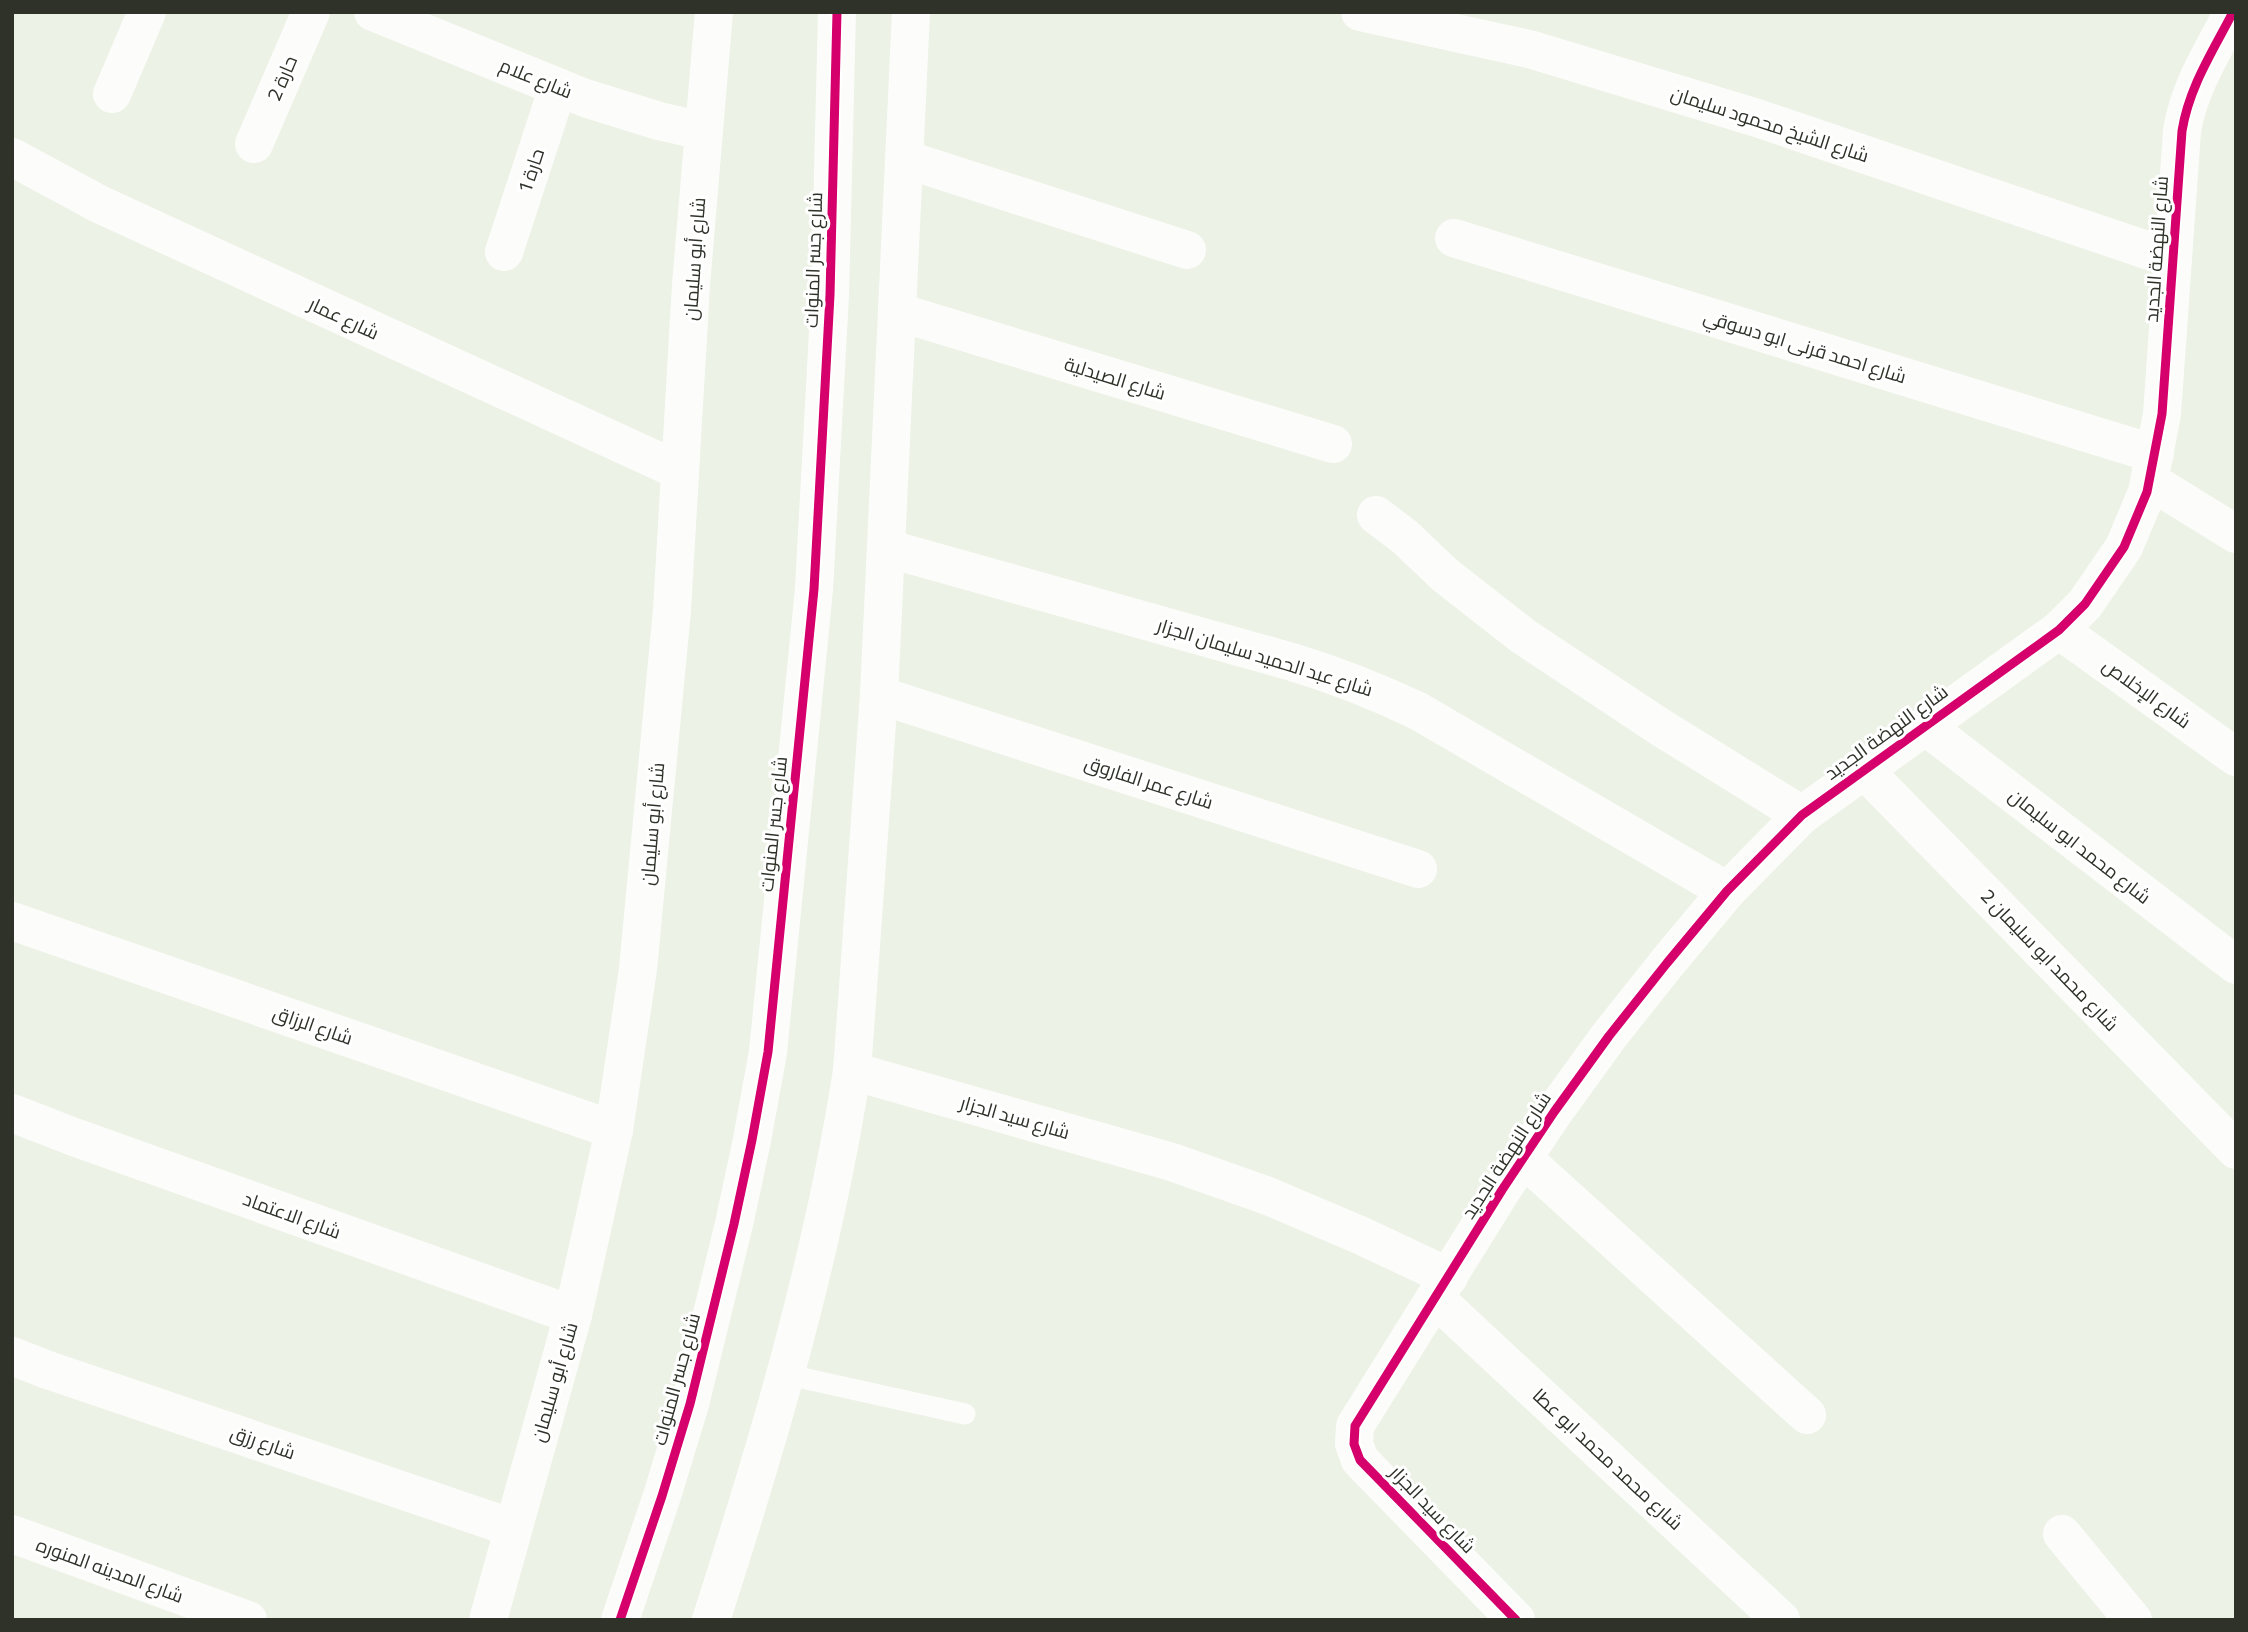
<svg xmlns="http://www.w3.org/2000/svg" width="2248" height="1632" font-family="Commissioner,Cairo,sans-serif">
	<rect width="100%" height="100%" fill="#ecf2e5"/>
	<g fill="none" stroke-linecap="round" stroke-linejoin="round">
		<path stroke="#fcfdfb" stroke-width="21" d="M784,1374l181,40"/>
		<g stroke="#fcfdfb" stroke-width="38">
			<path d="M373,12l212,86 74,23 44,10"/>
			<path d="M1360,12l169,37 228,69 416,141"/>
			<path d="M112,94l35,-82"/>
			<path d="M254,144l57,-132"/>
			<path d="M12,157l87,47 581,267"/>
			<path d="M905,159l282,91"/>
			<path d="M1454,238l701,216"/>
			<path d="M504,252l54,-165"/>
			<path d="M898,312l435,132"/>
			<path d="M2150,481l86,53"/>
			<path d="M1376,515l29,22 40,38 78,61 137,91 142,88"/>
			<path d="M886,548l406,114c43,13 84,29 126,49l309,180"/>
			<path d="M2059,630l177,127"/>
			<path d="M879,695l539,174"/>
			<path d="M1925,726l311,239"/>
			<path d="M1864,770l372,380"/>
			<path d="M12,921l602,209"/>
			<path d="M852,1071l320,91 96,34 94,40 87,41"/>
			<path d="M12,1113l62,24 499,178"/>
			<path d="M1523,1158l284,257"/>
			<path d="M1435,1298l346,322"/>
			<path d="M12,1356l33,13 468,159"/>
			<path d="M12,1534l236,86"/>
			<path d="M2062,1534l71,86"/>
			<path d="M488,1620l85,-305 41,-185 24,-161 34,-359 19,-325 23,-273"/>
			<path d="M1516,1620l-156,-160 -6,-16 1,-18 147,-236 52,-78 55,-76 58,-73 60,-72 75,-76 257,-185 26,-26 39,-57 23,-55 15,-78 20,-283c7,-44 31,-80 51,-119"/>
		</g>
		<g stroke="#fcfdfb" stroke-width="38">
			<path d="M620,1620l42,-124 28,-92 44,-180 18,-84 16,-88 46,-463 16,-294 7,-283"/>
			<path d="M711,1620c58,-180 112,-362 141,-549l27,-376 32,-683"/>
		</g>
		<defs>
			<g id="cycleway">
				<path d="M620,1620l42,-124 28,-92 44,-180 18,-84 16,-88 46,-463 16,-294 7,-283"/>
				<path d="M1516,1620l-156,-160 -6,-16 1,-18 147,-236 52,-78 55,-76 58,-73 60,-72 75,-76 257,-185 26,-26 39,-57 23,-55 15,-78 20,-283c7,-44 31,-80 51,-119"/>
			</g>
		</defs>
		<use href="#cycleway" stroke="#fff" stroke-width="13"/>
		<use href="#cycleway" stroke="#d6006c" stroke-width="9"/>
	</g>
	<g text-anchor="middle" stroke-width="6" stroke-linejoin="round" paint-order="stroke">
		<g font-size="19" fill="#2e3229" stroke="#fff">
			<text transform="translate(282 78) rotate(-67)" y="7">حارة 2</text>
			<text transform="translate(536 78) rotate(22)" y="7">شارع علام</text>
			<text transform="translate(1770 124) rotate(18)" y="7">شارع الشيخ محمود سليمان</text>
			<text transform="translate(531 170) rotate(-72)" y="7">حارة 1</text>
			<text transform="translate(2156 249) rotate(-86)" y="7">شارع النهضة الجديد</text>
			<text transform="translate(694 259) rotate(-86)" y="7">شارع أبو سليمان</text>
			<text transform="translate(813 260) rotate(-88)" y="7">شارع جسر المنوات</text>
			<text transform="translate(344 318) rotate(25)" y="7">شارع عمار</text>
			<text transform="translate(1805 346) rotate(17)" y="7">شارع احمد قرنى ابو دسوقي</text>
			<text transform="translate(1115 378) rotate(17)" y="7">شارع الصيدلية</text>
			<text transform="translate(1265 657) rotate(17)" y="7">شارع عبد الحميد سليمان الجزار</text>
			<text transform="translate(2147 693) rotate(36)" y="7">شارع الإخلاص</text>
			<text transform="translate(1886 732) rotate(-36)" y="7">شارع النهضة الجديد</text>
			<text transform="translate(1149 782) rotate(18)" y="7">شارع عمر الفاروق</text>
			<text transform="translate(652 824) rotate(-85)" y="7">شارع أبو سليمان</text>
			<text transform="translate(773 824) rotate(-84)" y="7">شارع جسر المنوات</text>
			<text transform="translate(2080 846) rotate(38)" y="7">شارع محمد ابو سليمان</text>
			<text transform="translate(2050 960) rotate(46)" y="7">شارع محمد ابو سليمان 2</text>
			<text transform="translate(313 1025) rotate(19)" y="7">شارع الرزاق</text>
			<text transform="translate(1015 1117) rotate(16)" y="7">شارع سيد الجزار</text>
			<text transform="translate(1506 1155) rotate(-57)" y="7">شارع النهضة الجديد</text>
			<text transform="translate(292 1215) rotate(20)" y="7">شارع الاعتماد</text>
			<text transform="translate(676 1379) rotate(-75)" y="7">شارع جسر المنوات</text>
			<text transform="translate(554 1382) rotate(-74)" y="7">شارع أبو سليمان</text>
			<text transform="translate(263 1442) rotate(19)" y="7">شارع رزق</text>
			<text transform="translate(1608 1459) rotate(43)" y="7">شارع محمد محمد ابو عطا</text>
			<text transform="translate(1433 1509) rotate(46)" y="7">شارع سيد الجزار</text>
			<text transform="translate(110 1570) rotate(20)" y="7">شارع المدينه المنوره</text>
		</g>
	</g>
	<rect width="2248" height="1632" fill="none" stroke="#2e3229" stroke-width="28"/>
</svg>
